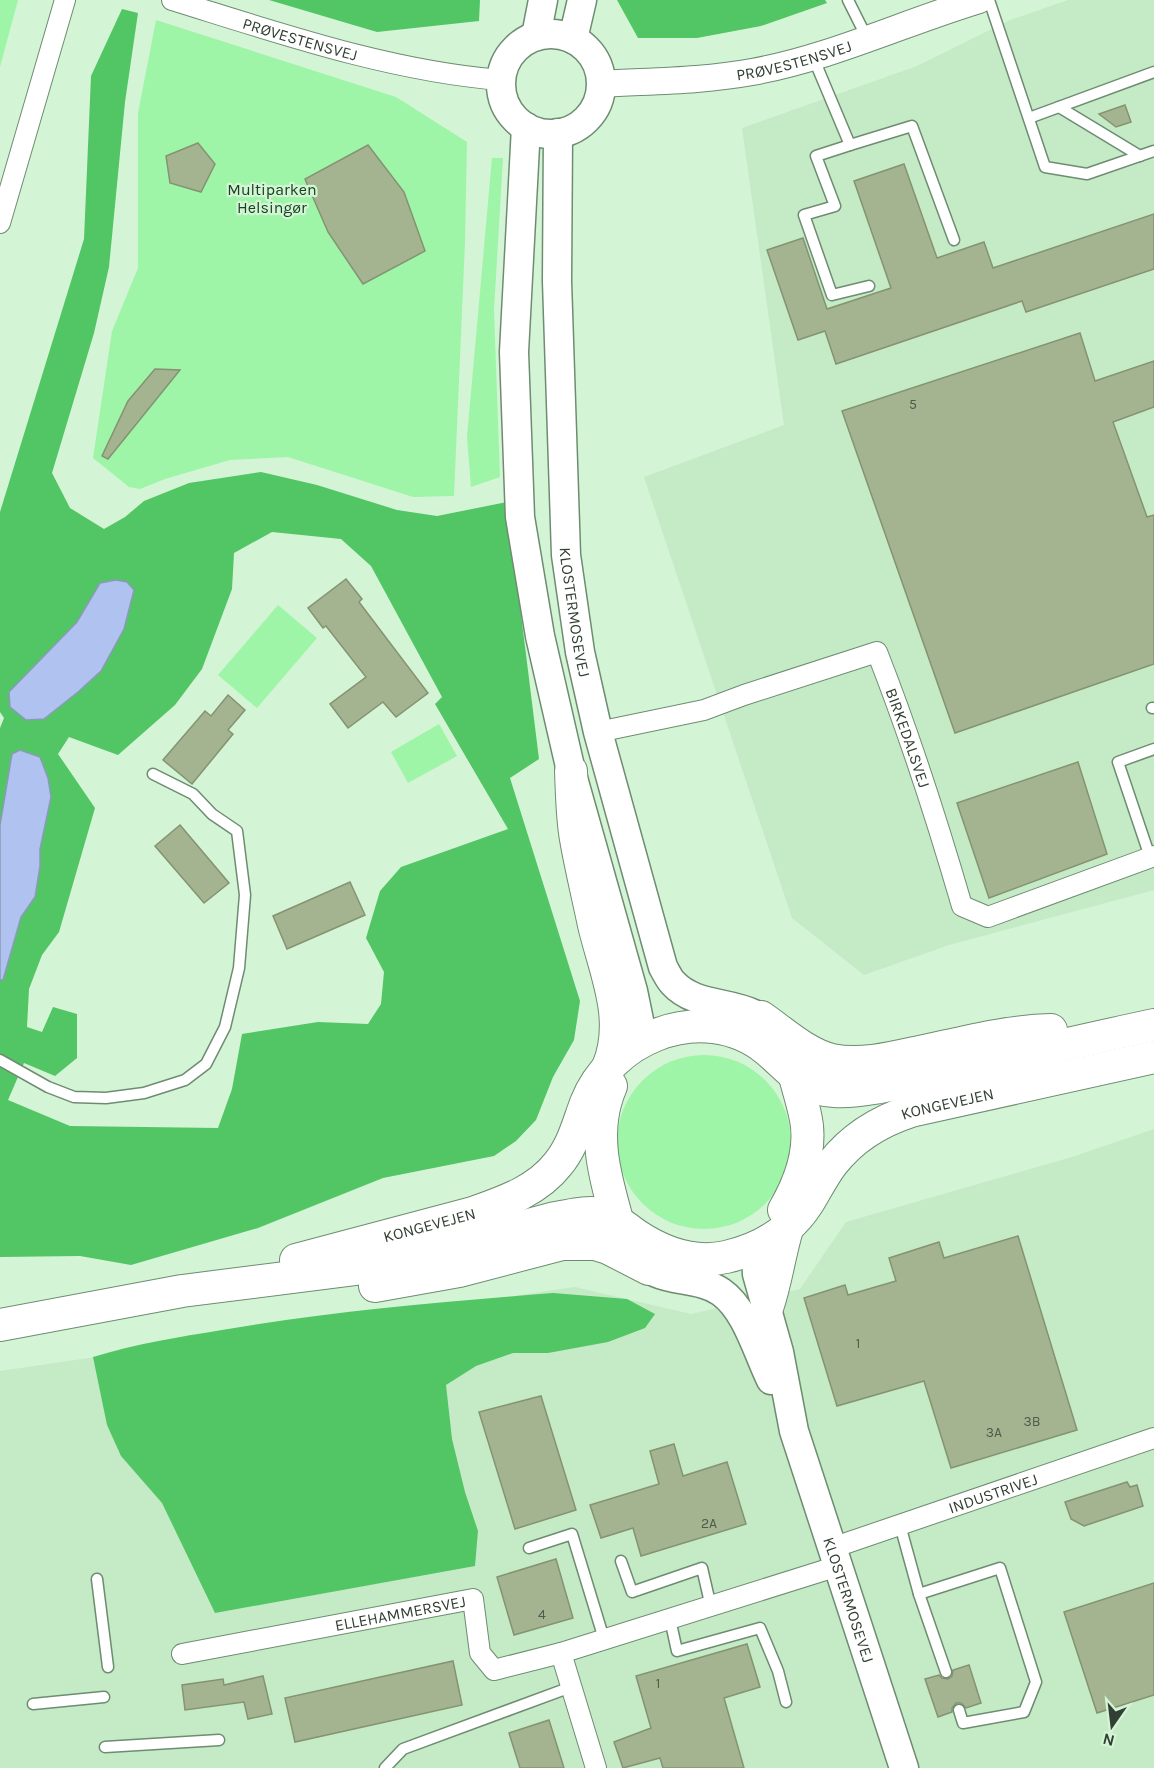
<svg xmlns="http://www.w3.org/2000/svg" width="1154" height="1768" font-family="Karla,sans-serif">
	<rect width="100%" height="100%" fill="#d4f4d6"/>
	<g fill="#c4eac6">
		<path d="M1068,0h86v890l-205,55 -85,30 -72,-57 -148,-441 140,-52 -42,-297 175,-62 93,-46z"/>
		<path d="M1154,1129v639h-1154v-397l575,-84 116,27 109,-25 46,-67 226,-65z"/>
	</g>
	<g fill="#9ef5a7">
		<path d="M0,0h18l-18,67z"/>
		<path d="M156,20l240,77 71,45 -2,100 -11,254 -41,1 -125,-40 -58,3 -65,19 -25,10 -11,-2 -36,-29 19,-127 26,-63v-155z"/>
		<path d="M492,158h11l-9,152 6,167 -29,10 -4,-50z"/>
		<path d="M278,605l39,33 -60,70 -39,-33z"/>
		<path d="M439,724l18,32 -49,27 -17,-31z"/>
		<circle cx="704" cy="1142" r="87"/>
	</g>
	<g fill="#52c565" fill-rule="evenodd">
		<path d="M269,0h211l-1,21 -102,11z"/>
		<path d="M617,0h208l2,3 -66,23 -64,12h-59z"/>
		<path d="M122,9l16,4 -13,89 -16,165 -15,66 -42,140 18,35 34,21 21,-12 19,-16 45,-18 72,-11 56,13 80,25 40,6 70,-14 32,257 -29,19 70,223 -6,39 -21,37 -17,43 -20,21 -22,15 -111,22 -125,50 -127,37 -51,-9 -80,1v-277h3l18,-63 14,-20 5,-31v-17l11,-52 -39,-43 -12,71v-97l4,-10 -4,-6v-200l84,-273 7,-163zM272,532l69,7 30,27 71,131 -7,7 73,125 -107,38 -21,24 -14,47 18,34 -3,32 -13,20 -50,-2 -76,12 -10,55 -14,39 -148,-2 -62,-26 16,-37 31,13 22,-18v-44l-24,-7 -11,25 -15,-5 2,-38 13,-34 17,-23 36,-124 -37,-54 11,-17 49,18 57,-50 27,-36 30,-80 2,-36zM100,583l34,7 -5,17 -28,64 -37,32 -55,-11 68,-70z"/>
		<path d="M553,1293l74,6 28,15 -10,14 -37,14 -60,11h-35l-37,13 -30,19 6,54 13,53 13,39 -3,35 -260,47 -53,-110 -41,-47 -14,-31 -14,-68c42,-13 86,-20 129,-27 110,-19 220,-28 331,-37z"/>
	</g>
	<g fill="#afc2f0" stroke="#8a9bb7" stroke-width="1.5">
		<path d="M116,580l11,2 7,8 -10,39 -23,42 -23,21 -34,27 -18,1 -16,-13 -1,-15 68,-70 23,-39z"/>
		<path d="M20,750l20,7 8,21 3,19 -11,52v17l-5,31 -14,20 -18,63h-3v-155l12,-71z"/>
	</g>
	<g fill="#a5b490" stroke="#849371" stroke-width="1.5">
		<path d="M1125,105l6,17 -15,5 -17,-13z"/>
		<path d="M198,143l17,21 -14,28 -31,-9 -4,-27z"/>
		<path d="M368,145l36,47 21,59 -62,33 -35,-52 -23,-53z"/>
		<path d="M904,164l33,94 47,-16 9,26 161,-54v55l-128,43 -4,-11 -186,63 -11,-33 -27,9 -31,-90 36,-12 24,71 64,-21 -37,-107z"/>
		<path d="M1080,333l15,48 59,-20v46l-41,15 34,95 7,-2v149l-199,69 -113,-322z"/>
		<path d="M155,369l25,1 -72,89 -6,-3 26,-55z"/>
		<path d="M346,579l16,20 -3,3 69,91 -32,24 -13,-15 -35,26 -18,-24 36,-27 -40,-51 -3,2 -15,-20z"/>
		<path d="M228,695l17,15 -17,20 5,4 -41,50 -29,-24 42,-49 6,5z"/>
		<path d="M1078,762l29,92 -118,44 -32,-95z"/>
		<path d="M180,825l49,58 -25,20 -49,-57z"/>
		<path d="M350,882l15,33 -78,34 -14,-33z"/>
		<path d="M1018,1236l59,194 -126,38 -27,-87 -87,25 -33,-108 41,-13 3,10 48,-14 -7,-23 50,-16 5,16z"/>
		<path d="M541,1396l35,114 -61,19 -36,-117z"/>
		<path d="M674,1444l9,32 44,-14 19,62 -105,32 -8,-28 -32,10 -11,-33 69,-21 -9,-33z"/>
		<path d="M1127,1482l3,5 7,-2 6,21 -59,20 -13,-7 -6,-17z"/>
		<path d="M556,1559l17,59 -59,17 -17,-58z"/>
		<path d="M1154,1583v112l-57,18 -33,-101z"/>
		<path d="M747,1644l13,43 -36,11 20,70h-81l-3,-10 -37,10 -9,-26 37,-14 -15,-52z"/>
		<path d="M453,1661l9,44 -167,37 -10,-44z"/>
		<path d="M969,1665l12,38 -15,5 -5,-5h-5l-4,5v4l-14,5 -13,-38 14,-4 3,3 6,1 4,-3 1,-6z"/>
		<path d="M263,1676l9,38 -24,5 -4,-17 -59,8 -3,-25 41,-6 1,6z"/>
		<path d="M549,1720l15,48h-44l-11,-35z"/>
	</g>
	<g fill="none" stroke-linecap="round" stroke-linejoin="round">
		<defs>
			<g id="service">
				<path d="M848,0l19,38"/>
				<path d="M989,0l56,167 42,7 67,-23"/>
				<path d="M813,57l37,88 62,-19 42,114"/>
				<path d="M1059,107l81,49"/>
				<path d="M1029,118l125,-46"/>
				<path d="M850,145l-34,11 19,50 -31,9 28,80 37,-9"/>
				<path d="M1152,708h2"/>
				<path d="M1150,857l-32,-95 36,-13"/>
				<path d="M0,1060l48,27 26,10 32,1 38,-5 41,-13 21,-16 19,-37 14,-59 6,-73 -8,-64 -25,-17 -19,-20 -40,-20"/>
				<path d="M900,1525l19,69 27,78"/>
				<path d="M529,1548l43,-14 32,105"/>
				<path d="M621,1561l11,31 70,-24 9,39"/>
				<path d="M97,1579l11,88"/>
				<path d="M919,1594l81,-26 36,114 -12,30 -61,11 -4,-13"/>
				<path d="M670,1619l7,32 83,-23 18,43 8,31"/>
				<path d="M33,1704l71,-7"/>
				<path d="M105,1747l114,-7"/>
				<path d="M385,1768l18,-19 168,-62"/>
			</g>
			<g id="minor">
				<path id="s1" d="M172,0c107,33 217,71 329,80"/>
				<path d="M0,223l65,-223"/>
				<path id="s2" d="M598,732l106,-22 40,-15 133,-43c33,84 60,168 85,254l26,11 166,-61"/>
				<path id="s3" d="M832,1548l322,-110"/>
				<path id="s4" d="M182,1654l291,-55 7,54 14,17 67,-17"/>
				<path d="M596,1768l-35,-115 277,-87"/>
			</g>
			<g id="tertiary">
				<path id="s5" d="M602,84c49,-3 101,-3 150,-12 78,-14 151,-49 227,-72"/>
			</g>
			<g id="secondary">
				<circle cx="551" cy="84" r="50"/>
				<path d="M536,36l7,-36"/>
				<path d="M573,39l9,-39"/>
				<path d="M526,127l-12,225 6,165 20,119 31,135 62,220 7,34 -1,18"/>
				<path id="s6" d="M558,133l-1,148 9,274 14,97 18,80 65,235c3,5 6,12 10,16 28,31 83,12 103,53"/>
				<path id="s7" d="M761,1245l-5,12 1,17 22,78 15,79 110,337"/>
				<path d="M635,1253c18,34 59,20 86,39 25,17 37,62 50,88"/>
			</g>
			<g id="primary">
				<path d="M571,771c1,22 1,46 5,68 5,29 12,57 18,86 11,47 34,94 14,142"/>
				<path d="M761,1017c22,15 45,37 71,43 28,6 60,-2 87,-8 43,-9 88,-21 132,-22"/>
				<path d="M611,1086c-20,46 -6,91 7,137"/>
				<path d="M784,1210c14,-24 26,-55 23,-84 -2,-17 -8,-33 -12,-50"/>
				<path id="s8" d="M296,1260l177,-47c31,-11 64,-22 85,-49 15,-18 20,-40 28,-61 12,-31 39,-56 70,-68 37,-15 80,-11 111,15 22,18 36,40 67,41 35,2 78,-12 112,-19 69,-16 138,-32 208,-47"/>
				<path d="M375,1286l84,-15 103,-27h33l13,4 41,21"/>
				<path d="M767,1308c9,-26 12,-52 20,-79"/>
				<path id="s9" d="M0,1325l182,-34 190,-24 183,-49c14,-2 31,-7 45,-4 14,4 25,13 36,21 27,18 58,29 90,22 35,-8 63,-24 82,-54 8,-13 15,-27 24,-39 20,-26 48,-43 79,-53l243,-54"/>
			</g>
		</defs>
		<use href="#service" stroke="#6e8c71" stroke-width="13"/>
		<use href="#minor" stroke="#6e8c71" stroke-width="22"/>
		<use href="#tertiary" stroke="#6e8c71" stroke-width="28"/>
		<use href="#secondary" stroke="#6e8c71" stroke-width="31"/>
		<use href="#primary" stroke="#6e8c71" stroke-width="34"/>
		<use href="#service" stroke="#fff" stroke-width="10"/>
		<use href="#minor" stroke="#fff" stroke-width="20"/>
		<use href="#tertiary" stroke="#fff" stroke-width="26"/>
		<use href="#secondary" stroke="#fff" stroke-width="28"/>
		<use href="#primary" stroke="#fff" stroke-width="32"/>
	</g>
	<g text-anchor="middle" stroke-width="4.5" stroke-linejoin="round" paint-order="stroke">
		<g font-size="14" fill="#4f5c4a">
			<text x="913" y="409">5</text>
			<text x="858" y="1348">1</text>
			<text x="1032" y="1426">3B</text>
			<text x="994" y="1437">3A</text>
			<text x="709" y="1528">2A</text>
			<text x="542" y="1619">4</text>
			<text x="658" y="1688">1</text>
		</g>
		<g font-size="16" fill="#323f33" stroke="#d4f4d6">
			<text dy="6" stroke="none"><textPath href="#s1" startOffset="134">PRØVESTENSVEJ</textPath></text>
			<text dy="6" stroke="none"><textPath href="#s5" startOffset="194">PRØVESTENSVEJ</textPath></text>
			<text dy="6" stroke="none"><textPath href="#s6" startOffset="480">KLOSTERMOSEVEJ</textPath></text>
			<text dy="6" stroke="none"><textPath href="#s2" startOffset="382">BIRKEDALSVEJ</textPath></text>
			<text dy="6" stroke="none"><textPath href="#s9" startOffset="1029">KONGEVEJEN</textPath></text>
			<text dy="6" stroke="none"><textPath href="#s8" startOffset="138">KONGEVEJEN</textPath></text>
			<text dy="6" stroke="none"><textPath href="#s3" startOffset="170">INDUSTRIVEJ</textPath></text>
			<text dy="6" stroke="none"><textPath href="#s7" startOffset="369">KLOSTERMOSEVEJ</textPath></text>
			<text dy="6" stroke="none"><textPath href="#s4" startOffset="222">ELLEHAMMERSVEJ</textPath></text>
		</g>
		<g font-size="16" fill="#16431e" stroke="#d4f4d6">
			<text x="272" y="195">Multiparken<tspan x="272" dy="18">Helsingør</tspan></text>
		</g>
	</g>
	<g transform="translate(1112 1726) rotate(194)" stroke="#d4f4d6" stroke-width="4.5" paint-order="stroke">
	<path d="M0-4.5L10 22L0 15L-10 22Z" fill="#323f33"/>
	<text y="-9" font-size="16" font-weight="bold" text-anchor="middle" fill="#323f33">N</text>
	</g>
</svg>
